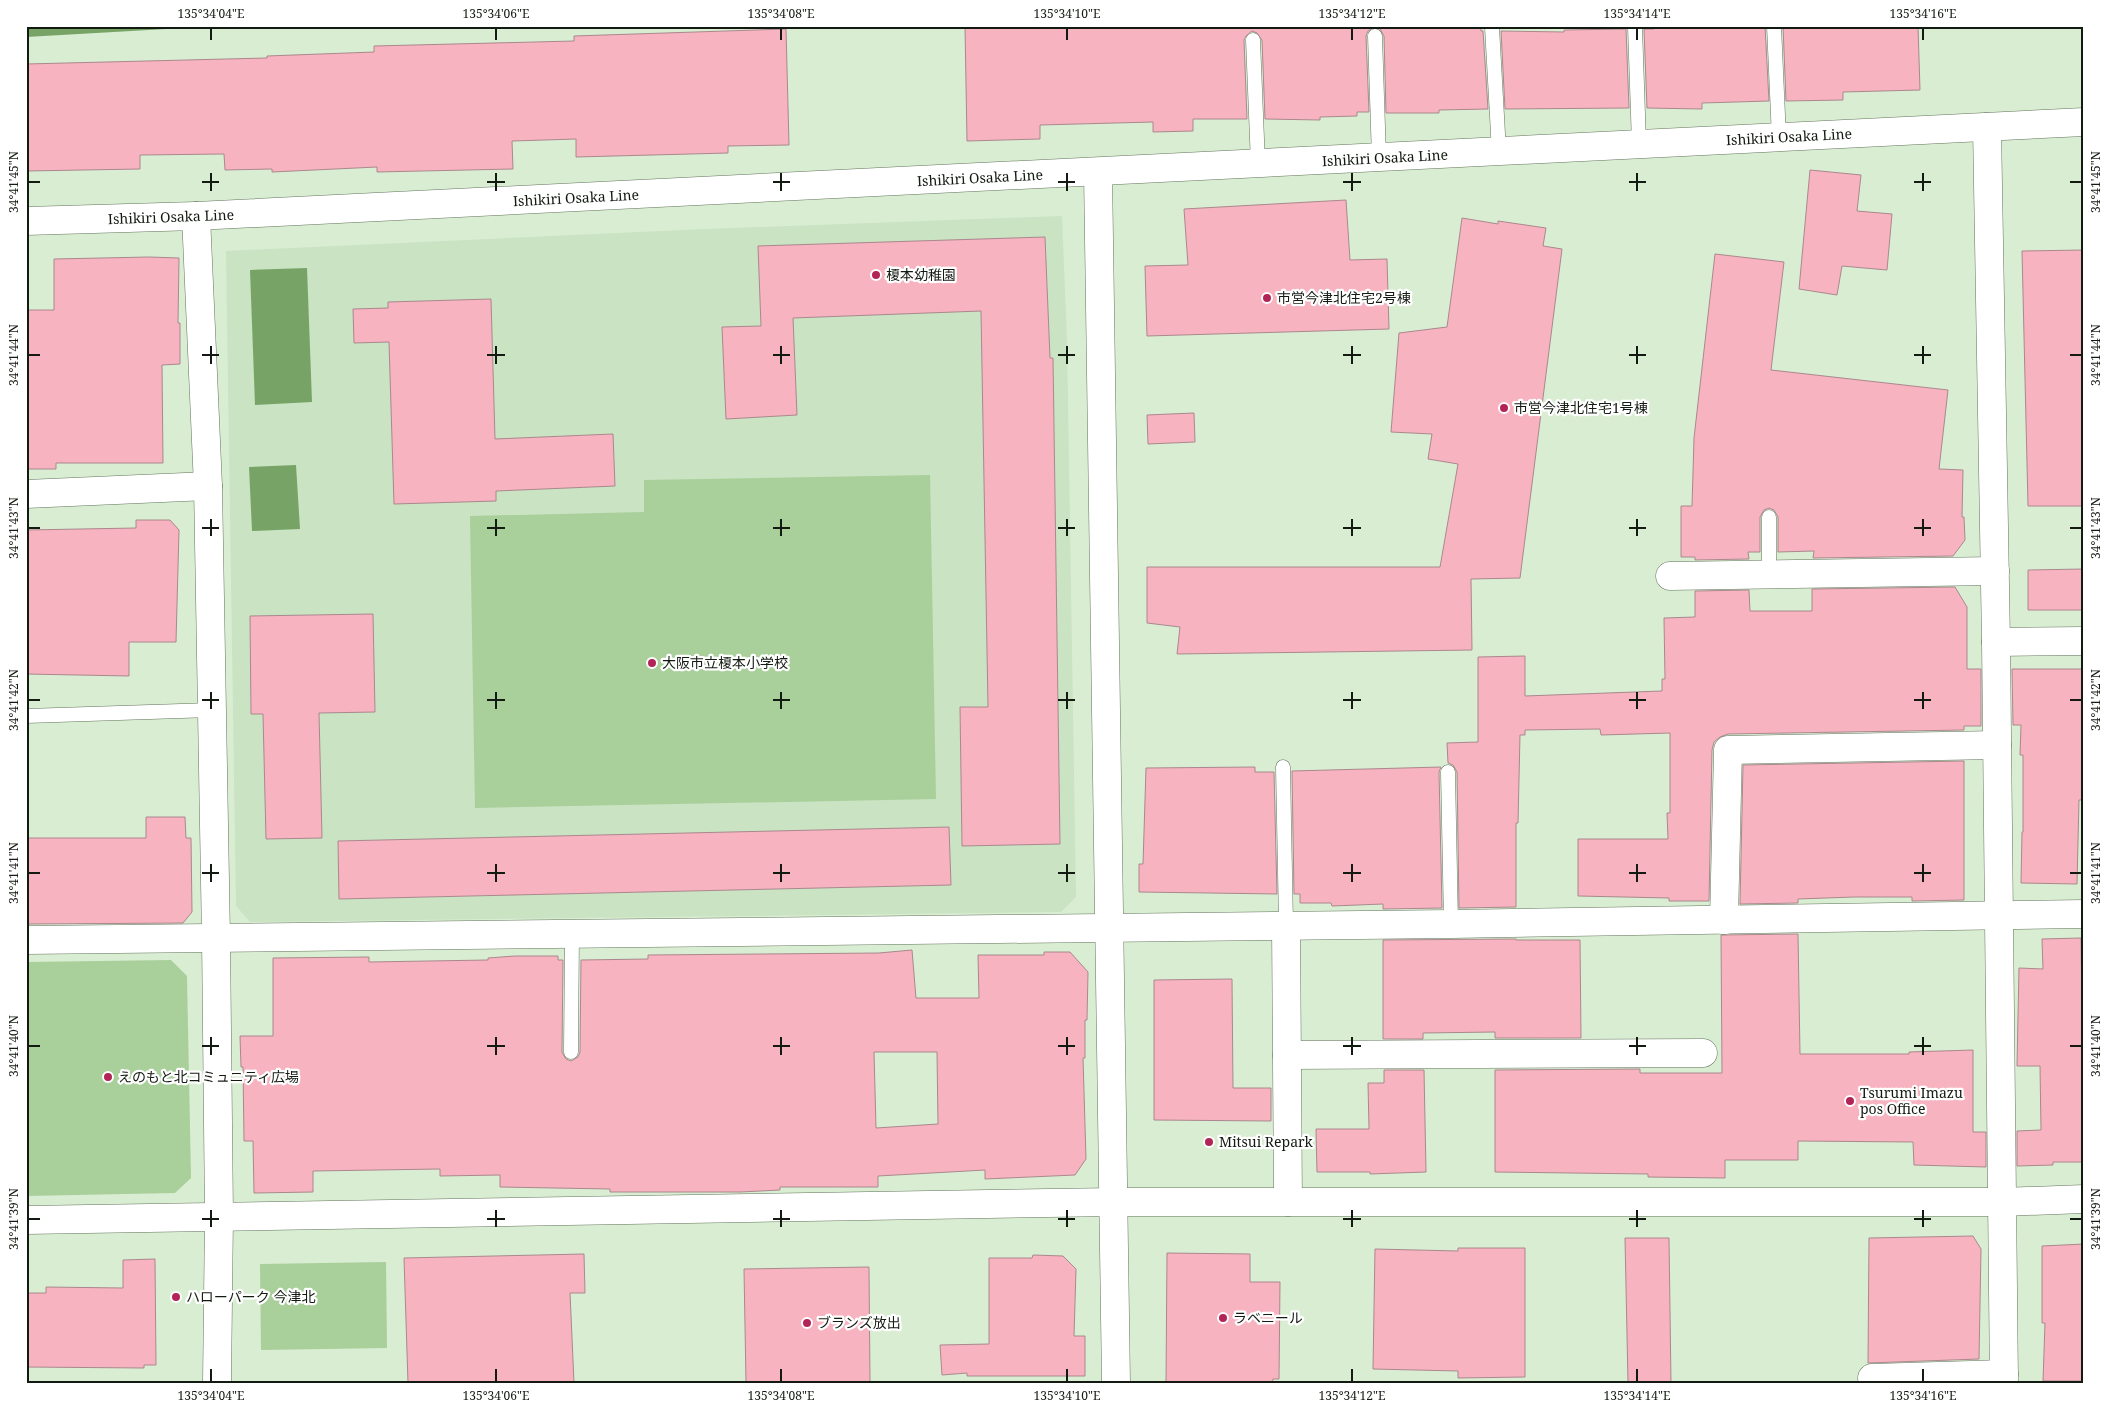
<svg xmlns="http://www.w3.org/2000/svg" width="2110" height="1409" font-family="'Noto Serif','Noto Sans JP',serif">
	<rect width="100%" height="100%" fill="#d9edd2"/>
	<path fill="#cae3c2" d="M1062,216l5,125 9,556 -15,15 -811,10 -14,-16 -10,-655 479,-22z"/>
	<g fill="#a9cf9b">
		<path d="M930,475l6,324 -461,9 -5,-292 174,-4v-32z"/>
		<path d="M171,960l16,16 4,202 -16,15 -149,3v-234z"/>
		<path d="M386,1262l1,86 -126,2 -1,-86z"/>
	</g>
	<g fill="#77a466">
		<path d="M26,26h193l-193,11z"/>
		<path d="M307,268l5,134 -57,3 -5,-135z"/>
		<path d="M296,465l4,64 -48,2 -3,-64z"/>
	</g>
	<g fill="#f7b3c0" stroke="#aa888e" fill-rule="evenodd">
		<path d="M965,26h516v5h2l5,78 -49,1v3h-53l-2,-77 -4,-7 -6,-2 -6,4 -2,5 3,76h-12v4l-37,1v3l-55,-1 -3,-79 -5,-7 -5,-2 -6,5 -2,4 3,79h-54v12l-40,1v-10l-113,3v14l-73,2z"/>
		<path d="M1654,26h111l4,75 -67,2v6l-55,-1 -3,-79h10z"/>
		<path d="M1783,26h135l2,64 -77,2v8l-57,1z"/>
		<path d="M786,29l3,116 -61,1v7l-152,4v-18l-64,2 1,28 -136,3v-5l-105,5v-3l-47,1 -1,-16 -84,1v14l-114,2v-107l241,-6v-2l107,-4v-6l200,-5v-5z"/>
		<path d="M1626,29l3,79 -124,1 -4,-78 63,1v-2z"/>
		<path d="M1810,170l51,5 -4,36 35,3 -5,56 -45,-4 -5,29 -38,-6z"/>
		<path d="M1346,200l4,60 37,-1 2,70 -242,7 -2,-70 43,-1 -4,-56z"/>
		<path d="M1462,218l36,6v-3l48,7 -3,18 19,3 -42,329 -49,1 1,71 -295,4 3,-27 -33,-4v-56h293l18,-103 -30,-5 4,-25 -41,-2 8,-99 48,-6z"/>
		<path d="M1045,237l5,121h3l7,486 -98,2 -2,-139h28l-7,-396 -188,7 4,97 -71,4 -4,-92 39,-1 -3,-80z"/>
		<path d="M2084,250v256h-56l-6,-255z"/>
		<path d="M1715,254l69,8 -13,108 177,20 -9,79 24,1 -1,47h2l1,23 -12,16 -140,2 1,-7 -36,1v-35l-4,-7 -5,-2 -5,2 -4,7v35h-12l1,7 -54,1v-3h-14v-51h11l2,-68z"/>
		<path d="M149,257l30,1 -1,65h2v41l-18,1 1,98h-107v6h-30v-159h28v-51z"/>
		<path d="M491,299l4,140 118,-5 2,52 -119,5v10l-102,3 -5,-162 -35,1 -1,-34 35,-1v-6z"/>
		<path d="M1194,413l1,29 -47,2 -1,-29z"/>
		<path d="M136,520h34l9,10 -3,112h-47v34l-103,-2v-144l110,-2z"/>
		<path d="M2084,569v41h-56v-40z"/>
		<path d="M1955,587l12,20v62h14v57h-17v4l-236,4 -8,3 -6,5 -2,8 -3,151h-40v-3l-91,-2v-57h90l-1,-26h3v-80l-69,2 -1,-6 -75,1v5h-5l-2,88h-2v84l-57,1 -2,-136 -4,-7 -5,-2 -1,-20 31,-1v-85l47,-1v40l137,-5v-12h3l-1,-61 31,-1v-26l54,-1 1,21h62v-22z"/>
		<path d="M373,614l2,98 -56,1 3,125 -56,1 -3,-125h-12l-1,-98z"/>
		<path d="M2012,669h72v131h-5l-2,84 -56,-1 1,-51h1v-77h-3l1,-30h-8z"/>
		<path d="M1964,761v139l-52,1v-4h-58l-56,2v4l-58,1 3,-139z"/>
		<path d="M1255,767v5h19l3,122 -138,-2v-28h4l3,-96z"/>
		<path d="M1441,767l-2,5 3,136 -59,1v-5l-51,2 -1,-3h-31v-9h-6l-2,-123z"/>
		<path d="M146,817h39l1,21h5l1,74 -9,11 -157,1v-86h120z"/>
		<path d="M949,827l2,58 -612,14 -1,-58z"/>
		<path d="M1798,934l2,120h109v-2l64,-2v82h13v35l-72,-2 -1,-23 -115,-1v19h-73v18l-77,-1v-3l-153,-2v-102l145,-1v4h82l-1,-138z"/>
		<path d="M2081,938l3,224h-31v3l-36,1v-35l24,-1 -1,-64h-23l2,-98 24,1 -1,-30z"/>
		<path d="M1516,939v1h64l1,98h-86v-6l-72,1v6h-40v-99z"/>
		<path d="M912,950l4,48h63l-1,-43h66v-3h26l18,20 -1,48h-2v38h-2l3,101 -11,16 -90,4v-9l-107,6v11h-98v3l-39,2h-131v-3l-110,-2v-12l-60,1v-7l-127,2v21l-59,1 -1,-52h-9l-1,-74h-2l-1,-31h33v-78l96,-1v5l119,-2v-2l27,-2h43v4h5l-1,92 4,7 5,2 7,-4 2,-5 1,-92 67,-1v-4l231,-2zM874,1052h63l1,72 -62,4z"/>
		<path d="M1232,979l1,109h38v33l-117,-1v-140z"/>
		<path d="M1384,1070h40l2,102 -56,2v-2h-53l-1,-43h53l-1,-46h16z"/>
		<path d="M1973,1236l8,13 -2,110 -111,4 1,-125z"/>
		<path d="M1625,1238h44l2,145h-43z"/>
		<path d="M2084,1244v137h-41l2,-58h-3v-77z"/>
		<path d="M1458,1248h67v129l-67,1v-7l-85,-2 2,-120 83,2z"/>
		<path d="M1167,1253l83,1v28h30l-1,97h-6l-1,4h-106z"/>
		<path d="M584,1254l1,39h-15l4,90h-166l-4,-125z"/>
		<path d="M1033,1255l30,1 13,13 -2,67h11v40h-118v-3l-25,2 -2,-30 49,-1v-86h43z"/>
		<path d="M155,1259l1,106h-12v3l-118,-1v-74h20v-6l77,1v-28z"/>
		<path d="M869,1267l1,116h-124l-2,-114z"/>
	</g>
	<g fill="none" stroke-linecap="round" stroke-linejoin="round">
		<defs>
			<g id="lane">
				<path d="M1774,26l5,112"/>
				<path d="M1492,27l7,125"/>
				<path d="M1635,27l4,117"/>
				<path d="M1375,36l4,122"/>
				<path d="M1253,40l5,124"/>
				<path d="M1769,575v-58"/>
				<path d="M26,716l186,-6"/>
				<path d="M1283,767l3,158"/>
				<path d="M1448,772l3,152"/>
				<path d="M571,1052l1,-118"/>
			</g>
			<g id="street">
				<path d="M1987,127l9,515 8,741"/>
				<path d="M1098,172l18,1211"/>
				<path d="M196,216l12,270 8,452 3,278 -2,167"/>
				<path d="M26,494l182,-8"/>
				<path d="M1670,576l325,-5"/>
				<path d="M1996,642l88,-1"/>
				<path d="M1724,920l4,-170 269,-5"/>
				<path d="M1286,925l2,277"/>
				<path d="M26,940l1425,-16 633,-10"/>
				<path d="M1287,1055l416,-2"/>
				<path d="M1872,1378l132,-4"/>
			</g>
			<g id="secondary">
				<path d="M26,221l170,-5 1888,-94"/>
				<path d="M26,1220l1088,-18h888l82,-3"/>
			</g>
		</defs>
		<use href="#lane" stroke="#63755d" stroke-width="15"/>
		<use href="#street" stroke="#63755d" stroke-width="29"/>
		<use href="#secondary" stroke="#63755d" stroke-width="29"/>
		<use href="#lane" stroke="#fff" stroke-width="14"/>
		<use href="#street" stroke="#fff" stroke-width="28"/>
		<use href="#secondary" stroke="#fff" stroke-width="28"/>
	</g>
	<path fill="none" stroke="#131a11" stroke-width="2" d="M211,28v12M496,28v12M781,28v12M1067,28v12M1352,28v12M1637,28v12M1923,28v12M211,173v18M496,173v18M781,173v18M1067,173v18M1352,173v18M1637,173v18M1923,173v18M28,182h12M202,182h17M487,182h18M773,182h17M1058,182h17M1343,182h18M1629,182h17M1914,182h17M2070,182h12M211,346v18M496,346v18M781,346v18M1067,346v18M1352,346v18M1637,346v18M1923,346v18M28,355h12M202,355h17M487,355h18M773,355h17M1058,355h17M1343,355h18M1629,355h17M1914,355h17M2070,355h12M211,519v17M496,519v17M781,519v17M1067,519v17M1352,519v17M1637,519v17M1923,519v17M28,528h12M202,528h17M487,528h18M773,528h17M1058,528h17M1343,528h18M1629,528h17M1914,528h17M2070,528h12M211,692v17M496,692v17M781,692v17M1067,692v17M1352,692v17M1637,692v17M1923,692v17M28,700h12M202,700h17M487,700h18M773,700h17M1058,700h17M1343,700h18M1629,700h17M1914,700h17M2070,700h12M211,864v18M496,864v18M781,864v18M1067,864v18M1352,864v18M1637,864v18M1923,864v18M28,873h12M202,873h17M487,873h18M773,873h17M1058,873h17M1343,873h18M1629,873h17M1914,873h17M2070,873h12M211,1037v18M496,1037v18M781,1037v18M1067,1037v18M1352,1037v18M1637,1037v18M1923,1037v18M28,1046h12M202,1046h17M487,1046h18M773,1046h17M1058,1046h17M1343,1046h18M1629,1046h17M1914,1046h17M2070,1046h12M211,1210v17M496,1210v17M781,1210v17M1067,1210v17M1352,1210v17M1637,1210v17M1923,1210v17M28,1219h12M202,1219h17M487,1219h18M773,1219h17M1058,1219h17M1343,1219h18M1629,1219h17M1914,1219h17M2070,1219h12M211,1369v13M496,1369v13M781,1369v13M1067,1369v13M1352,1369v13M1637,1369v13M1923,1369v13"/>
	<g fill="#b32456" stroke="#fff" stroke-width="2">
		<circle cx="876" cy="275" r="5"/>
		<circle cx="1267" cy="298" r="5"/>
		<circle cx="1504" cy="408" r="5"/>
		<circle cx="652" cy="663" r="5"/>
		<circle cx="108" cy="1077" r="5"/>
		<circle cx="1850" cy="1101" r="5"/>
		<circle cx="1209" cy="1142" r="5"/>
		<circle cx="176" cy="1297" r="5"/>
		<circle cx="1223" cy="1318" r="5"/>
		<circle cx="807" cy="1323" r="5"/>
	</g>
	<g text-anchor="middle" stroke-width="4.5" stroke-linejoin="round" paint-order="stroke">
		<g font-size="14" fill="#131a11" stroke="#fff">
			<text transform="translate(1789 137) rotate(-3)" y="5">Ishikiri Osaka Line</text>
			<text transform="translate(1385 158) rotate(-3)" y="5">Ishikiri Osaka Line</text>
			<text transform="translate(980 178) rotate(-3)" y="5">Ishikiri Osaka Line</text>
			<text transform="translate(576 198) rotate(-3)" y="5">Ishikiri Osaka Line</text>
			<text transform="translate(171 217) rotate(-2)" y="5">Ishikiri Osaka Line</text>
		</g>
		<g font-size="14" fill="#131a11" stroke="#fff" text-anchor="start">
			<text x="886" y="280">榎本幼稚園</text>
			<text x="1277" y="303">市営今津北住宅2号棟</text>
			<text x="1514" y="413">市営今津北住宅1号棟</text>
			<text x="662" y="668">大阪市立榎本小学校</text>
			<text x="118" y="1082">えのもと北コミュニティ広場</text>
			<text x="1860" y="1098">Tsurumi Imazu<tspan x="1860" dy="16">pos Office</tspan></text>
			<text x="1219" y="1147">Mitsui Repark</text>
			<text x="186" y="1302">ハローパーク 今津北</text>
			<text x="1233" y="1323">ラベニール</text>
			<text x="817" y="1328">ブランズ放出</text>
		</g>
	</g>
	<rect width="2110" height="1409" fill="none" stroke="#ffffff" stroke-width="55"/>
	<rect x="28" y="28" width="2054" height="1354" fill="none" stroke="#131a11" stroke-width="2"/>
	<g font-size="12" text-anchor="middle" fill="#131a11">
		<text x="211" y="18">135°34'04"E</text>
		<text x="496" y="18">135°34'06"E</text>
		<text x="781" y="18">135°34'08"E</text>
		<text x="1067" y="18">135°34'10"E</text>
		<text x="1352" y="18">135°34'12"E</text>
		<text x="1637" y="18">135°34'14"E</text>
		<text x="1923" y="18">135°34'16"E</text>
		<text transform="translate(14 182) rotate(-90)" y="4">34°41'45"N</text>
		<text transform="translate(2096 182) rotate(-90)" y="4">34°41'45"N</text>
		<text transform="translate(14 355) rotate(-90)" y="4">34°41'44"N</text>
		<text transform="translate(2096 355) rotate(-90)" y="4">34°41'44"N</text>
		<text transform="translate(14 528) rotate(-90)" y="4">34°41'43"N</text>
		<text transform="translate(2096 528) rotate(-90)" y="4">34°41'43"N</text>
		<text transform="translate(14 700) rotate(-90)" y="4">34°41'42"N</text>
		<text transform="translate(2096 700) rotate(-90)" y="4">34°41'42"N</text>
		<text transform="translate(14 873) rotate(-90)" y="4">34°41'41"N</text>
		<text transform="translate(2096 873) rotate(-90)" y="4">34°41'41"N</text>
		<text transform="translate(14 1046) rotate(-90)" y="4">34°41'40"N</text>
		<text transform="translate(2096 1046) rotate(-90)" y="4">34°41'40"N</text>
		<text transform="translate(14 1219) rotate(-90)" y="4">34°41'39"N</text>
		<text transform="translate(2096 1219) rotate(-90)" y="4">34°41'39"N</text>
		<text x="211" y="1400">135°34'04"E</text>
		<text x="496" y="1400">135°34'06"E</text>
		<text x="781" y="1400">135°34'08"E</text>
		<text x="1067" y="1400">135°34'10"E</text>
		<text x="1352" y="1400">135°34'12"E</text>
		<text x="1637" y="1400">135°34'14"E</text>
		<text x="1923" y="1400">135°34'16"E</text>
	</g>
</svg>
